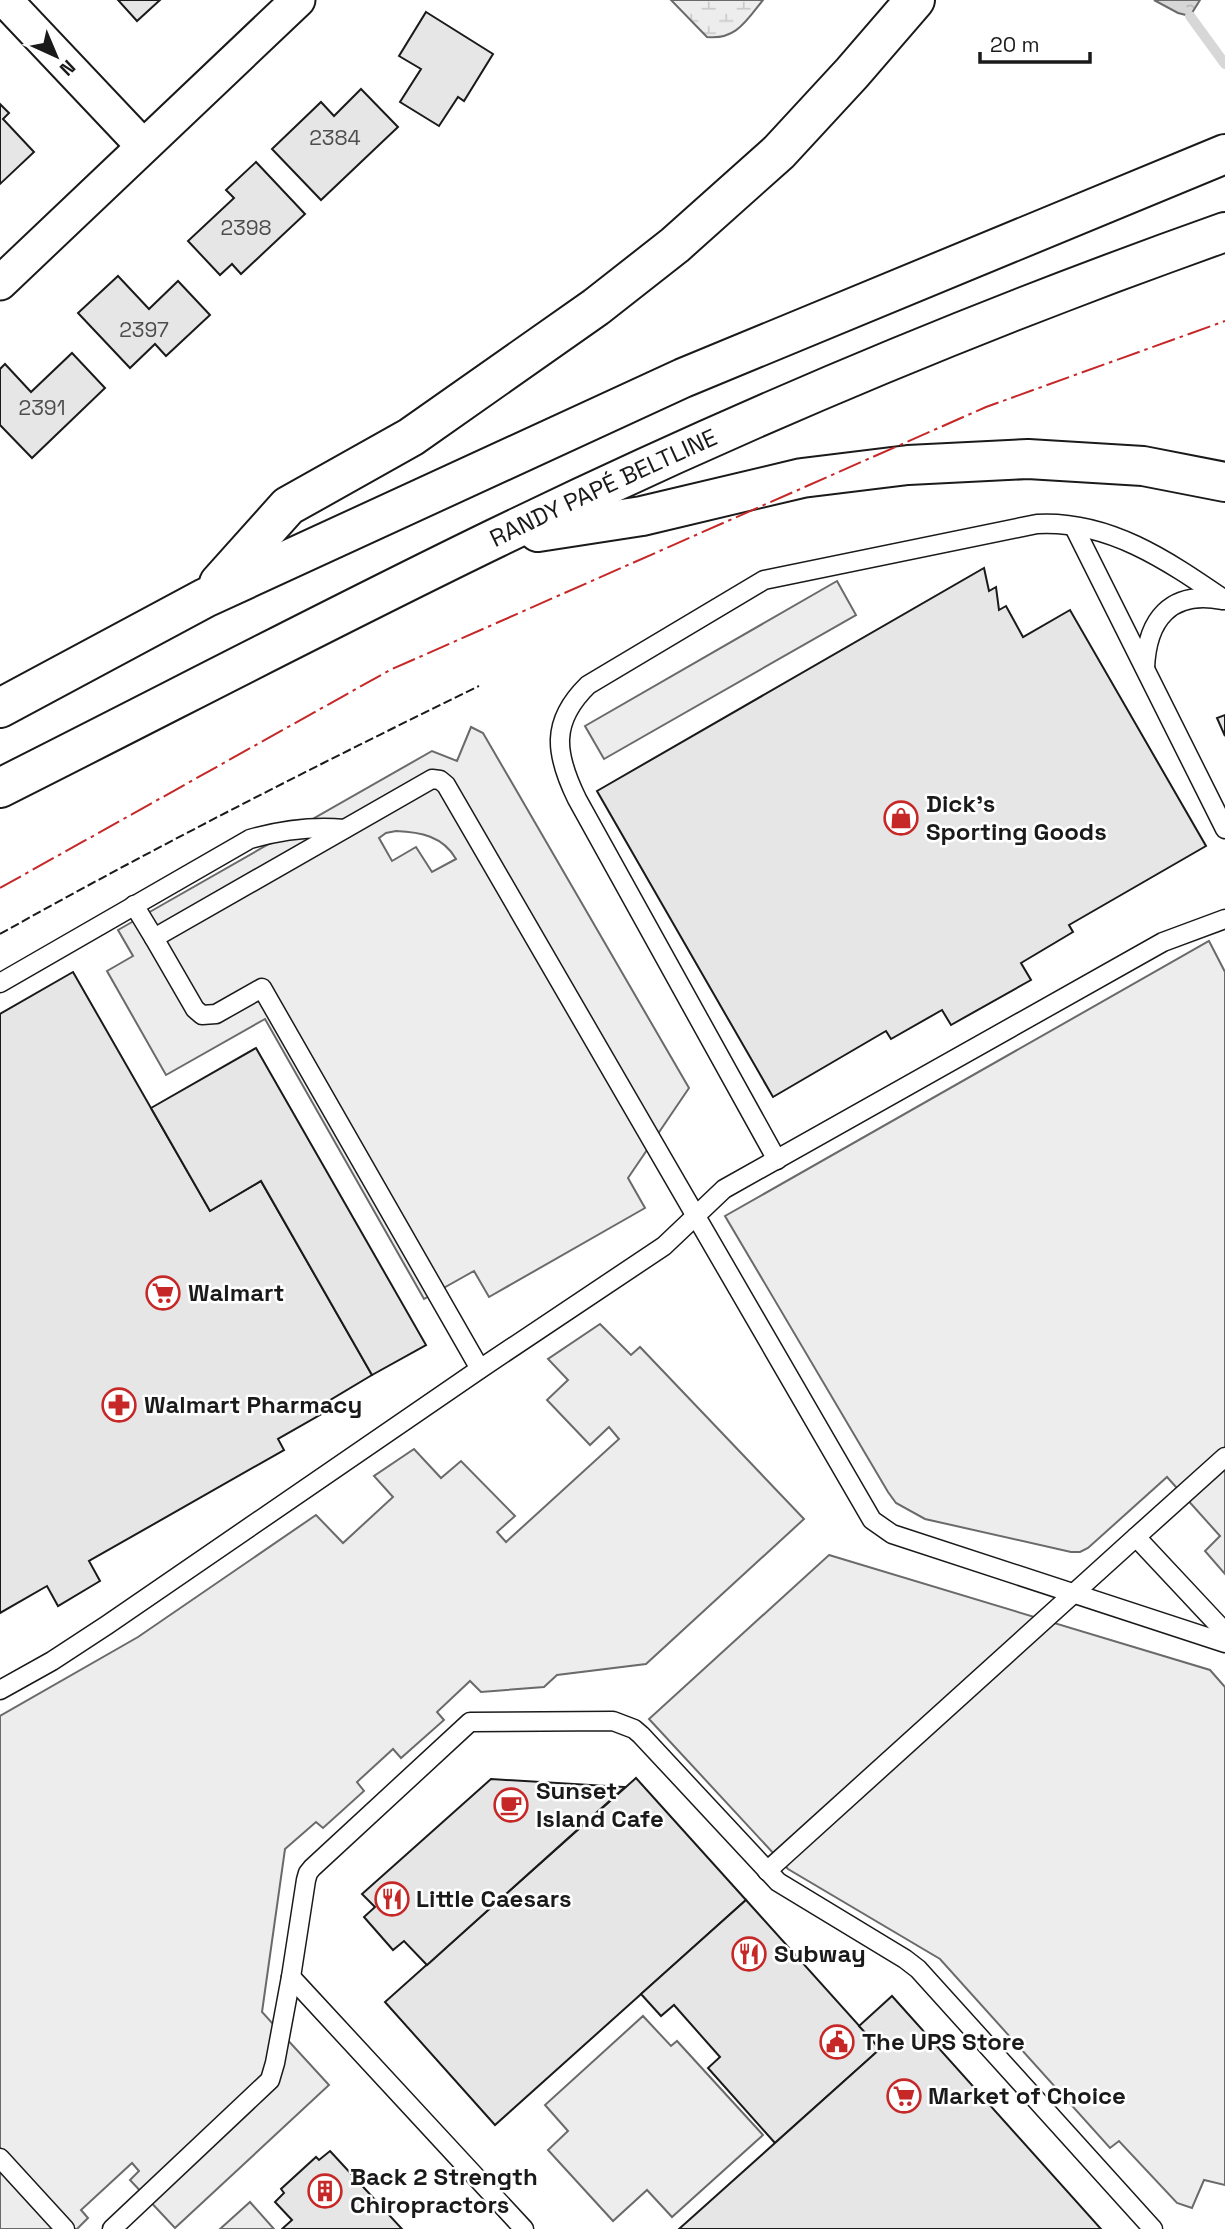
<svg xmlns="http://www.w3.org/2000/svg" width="1225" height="2229" font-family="'Space Grotesk',sans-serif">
	<defs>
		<pattern id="wetland-marsh" width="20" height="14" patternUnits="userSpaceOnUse" patternTransform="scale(1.75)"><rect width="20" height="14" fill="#ededed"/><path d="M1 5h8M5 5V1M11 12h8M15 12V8" fill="none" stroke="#cbcbcb"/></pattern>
		<pattern id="water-ripples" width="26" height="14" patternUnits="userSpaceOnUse" patternTransform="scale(1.75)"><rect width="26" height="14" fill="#d7d7d7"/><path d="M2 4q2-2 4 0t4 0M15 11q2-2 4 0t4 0" fill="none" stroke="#b8b8b8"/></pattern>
	</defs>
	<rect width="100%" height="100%" fill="#fff"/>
	<path fill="url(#wetland-marsh)" stroke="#6a6a6a" stroke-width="2" d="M671,0h92c-17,21 -27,40 -56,37z"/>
	<g fill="#ededed" stroke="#6a6a6a" stroke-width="2" fill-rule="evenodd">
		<path d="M837,581l19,34 -252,144 -19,-33z"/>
		<path d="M471,727l12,6 206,355 -61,90 17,30 -156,89 -15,-26 -50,28 -159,-280 -99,56 -59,-104 26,-15 -15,-26 314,-179 25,10zM396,831c24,1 47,5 60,28l-24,13 -16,-25 -24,14 -13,-23 7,-5z"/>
		<path d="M1209,941l16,31v602l-20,-23 15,-15 -53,-59 -79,71 -8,4h-9l-146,-33 -29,-16 -8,-11 -163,-276z"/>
		<path d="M600,1324l31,31 9,-8 164,172 -158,145 -89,11 -13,12 -63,5 -11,-11 -33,31 7,8 -43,38 -8,-9 -36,33 7,9 -41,37 -7,-6 -31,27 -23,163 67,73 -154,143 -45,-48 9,-9 -7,-8 -51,47 7,8 -11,11h-77v-513l138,-79 178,-122 27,28 50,-46 -19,-21 40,-27 27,29 20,-17 54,55 -18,16 9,10 113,-103 -10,-12 -19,18 -43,-45 21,-20 -20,-21z"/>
		<path d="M829,1555l381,115 15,17v498l-21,-5 -12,28 -15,-5 -58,-62 -9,7 -170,-189 -152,-90 -139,-150z"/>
		<path d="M643,2016l28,30 6,-5 86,94 -91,82 -25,-27 -34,31 -65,-71 20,-19 -23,-26z"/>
		<path d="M250,2202l24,27h-54z"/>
	</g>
	<path fill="url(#water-ripples)" stroke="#6a6a6a" stroke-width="2" d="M1154,0h46l-10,16 -12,-3z"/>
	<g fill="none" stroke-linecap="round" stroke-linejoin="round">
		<path stroke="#d7d7d7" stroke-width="10" d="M1190,16l35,48"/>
	</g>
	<g fill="#e6e6e6" stroke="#1a1a1a" stroke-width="2">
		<path d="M118,0h42l-23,21z"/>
		<path d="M426,12l67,42 -29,47 -6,-4 -19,29 -39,-24 21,-33 -22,-13z"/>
		<path d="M361,89l37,38 -77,73 -49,-51 49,-47 13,14z"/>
		<path d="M0,104l9,9 -6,6 31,33 -34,32z"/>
		<path d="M256,162l49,52 -64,60 -9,-10 -12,11 -32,-34 46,-43 -8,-8z"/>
		<path d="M118,276l31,33 29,-28 32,34 -44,41 -11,-12 -25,24 -52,-55z"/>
		<path d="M72,353l33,35 -73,70 -32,-33v-56l5,-5 26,28z"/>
		<path d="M984,568l5,23 7,-4 3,23 7,-4 17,31 47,-27 136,236 -137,79 4,7 -52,31 10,17 -80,45 -9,-15 -51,29 -5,-8 -113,66 -176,-306z"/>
		<path d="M1225,715v21l-8,-18z"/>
		<path d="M73,972l137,239 51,-30 111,194 -50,30 3,7 -47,27 6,11 -195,111 11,20 -42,25 -11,-20 -47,27v-599z"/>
		<path d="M256,1048l170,297 -54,30 -111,-194 -51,30 -59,-103z"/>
		<path d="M636,1778l110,122 -251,225 -110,-123z"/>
		<path d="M491,1779l134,8 -198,178 -23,-24 -11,9 -29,-33 11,-10 -13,-13z"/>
		<path d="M746,1900l134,149 -105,94 -67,-75 12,-11 -46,-52 -13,11 -20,-22z"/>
		<path d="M892,1996l209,233h-422l201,-180 -21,-23z"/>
		<path d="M330,2151l72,78h-120l10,-9 -17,-18 9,-9 -3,-4 35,-32 3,3z"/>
	</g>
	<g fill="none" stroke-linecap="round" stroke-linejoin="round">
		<defs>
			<g id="service">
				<path d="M1074,527l151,302"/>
				<path d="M1145,668c2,-48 25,-78 77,-68"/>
				<path d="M134,905l20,33"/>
				<path d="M0,983l250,-144c32,-9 62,-13 94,-10"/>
				<path d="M777,1160l-200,-361c-22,-45 -27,-77 11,-114l176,-105 273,-56c72,-4 131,37 188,76"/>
				<path d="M480,1369l-218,-381 -46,26 -14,1 -7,-6 -41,-71 278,-159 8,1 6,5 426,735 20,14 333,109"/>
				<path d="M1225,1457l-89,80 89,95"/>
				<path d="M0,1690l52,-29 55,-36 373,-256 184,-123 60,-57 439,-247 62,-23"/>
				<path d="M767,1871l369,-334"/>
				<path d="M291,1977l233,252"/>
				<path d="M0,2158l65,71"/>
				<path d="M112,2229l158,-149 5,-17 16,-86 15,-97 2,-7 4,-5 158,-146 143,-1 21,8 7,6 137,147 127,77 13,10 235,260"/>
			</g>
			<g id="minor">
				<path d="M5,0l138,146"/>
				<path d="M0,283l298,-283"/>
			</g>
			<g id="motorway">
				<path d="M538,532l104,-16 160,-38 106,-13 120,-6 115,7 82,16"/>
				<path d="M219,583l69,-77 123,-69 185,-130 79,-62 104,-93 73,-79 63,-73"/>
				<path d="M0,708l205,-110 478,-220 542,-224"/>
				<path id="s1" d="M0,788c165,-83 329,-169 496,-250 237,-115 481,-218 729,-306"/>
			</g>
		</defs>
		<use href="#service" stroke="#1a1a1a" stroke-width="21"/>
		<use href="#minor" stroke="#1a1a1a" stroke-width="37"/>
		<use href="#motorway" stroke="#1a1a1a" stroke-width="42"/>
		<use href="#service" stroke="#fff" stroke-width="18"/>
		<use href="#minor" stroke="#fff" stroke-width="33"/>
		<use href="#motorway" stroke="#fff" stroke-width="38"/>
		<path stroke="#1a1a1a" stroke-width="2" stroke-dasharray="9 3.5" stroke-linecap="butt" d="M0,934c157,-88 317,-169 479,-248"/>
		<path stroke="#c62828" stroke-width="2" stroke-dasharray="24 5 3.5 5" stroke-linecap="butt" d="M0,888l390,-218 596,-263 239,-86"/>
	</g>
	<defs>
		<symbol id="shop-ring" viewBox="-11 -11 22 22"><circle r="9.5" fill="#fff" stroke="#c62828" stroke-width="1.5"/><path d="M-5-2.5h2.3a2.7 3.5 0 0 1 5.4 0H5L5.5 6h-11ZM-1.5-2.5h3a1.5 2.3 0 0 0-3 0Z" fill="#c62828"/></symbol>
		<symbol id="supermarket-ring" viewBox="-11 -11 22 22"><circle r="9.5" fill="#fff" stroke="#c62828" stroke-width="1.5"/><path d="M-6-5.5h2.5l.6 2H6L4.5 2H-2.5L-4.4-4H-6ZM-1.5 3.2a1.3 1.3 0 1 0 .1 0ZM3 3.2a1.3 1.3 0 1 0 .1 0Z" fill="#c62828"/></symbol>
		<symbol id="pharmacy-ring" viewBox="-11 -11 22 22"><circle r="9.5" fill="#fff" stroke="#c62828" stroke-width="1.5"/><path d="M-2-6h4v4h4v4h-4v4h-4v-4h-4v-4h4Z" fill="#c62828"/></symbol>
		<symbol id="cafe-ring" viewBox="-11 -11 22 22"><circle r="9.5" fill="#fff" stroke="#c62828" stroke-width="1.5"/><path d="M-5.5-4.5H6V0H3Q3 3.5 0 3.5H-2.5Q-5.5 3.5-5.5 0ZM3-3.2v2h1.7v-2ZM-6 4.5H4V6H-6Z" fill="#c62828"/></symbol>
		<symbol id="restaurant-ring" viewBox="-11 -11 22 22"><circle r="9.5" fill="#fff" stroke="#c62828" stroke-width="1.5"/><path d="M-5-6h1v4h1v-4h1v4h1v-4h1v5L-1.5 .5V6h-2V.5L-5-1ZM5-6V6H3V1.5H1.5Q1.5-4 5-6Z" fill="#c62828"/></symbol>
		<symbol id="civic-ring" viewBox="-11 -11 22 22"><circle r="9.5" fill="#fff" stroke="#c62828" stroke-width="1.5"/><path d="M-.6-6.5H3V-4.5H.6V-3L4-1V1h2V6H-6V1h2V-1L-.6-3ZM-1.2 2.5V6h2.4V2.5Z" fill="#c62828"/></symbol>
		<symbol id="building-ring" viewBox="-11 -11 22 22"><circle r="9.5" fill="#fff" stroke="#c62828" stroke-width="1.5"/><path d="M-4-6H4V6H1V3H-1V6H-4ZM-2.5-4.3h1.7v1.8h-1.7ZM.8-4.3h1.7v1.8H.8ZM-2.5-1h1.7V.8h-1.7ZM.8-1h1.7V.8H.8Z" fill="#c62828"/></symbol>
	</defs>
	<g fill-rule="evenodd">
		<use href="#shop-ring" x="882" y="799" width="38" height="38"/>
		<use href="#supermarket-ring" x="144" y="1274" width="38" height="38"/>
		<use href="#pharmacy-ring" x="100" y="1386" width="38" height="38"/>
		<use href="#cafe-ring" x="492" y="1786" width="38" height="38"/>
		<use href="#restaurant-ring" x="373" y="1880" width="38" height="38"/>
		<use href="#restaurant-ring" x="730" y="1935" width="38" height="38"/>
		<use href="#civic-ring" x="818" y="2023" width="38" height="38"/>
		<use href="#supermarket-ring" x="885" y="2077" width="38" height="38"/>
		<use href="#building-ring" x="306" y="2172" width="38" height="38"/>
	</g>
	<g text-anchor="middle" stroke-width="5" stroke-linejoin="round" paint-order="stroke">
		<g font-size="21" fill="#4d4d4d">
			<text x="335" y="145">2384</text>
			<text x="246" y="235">2398</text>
			<text x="144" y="337">2397</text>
			<text x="42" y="415">2391</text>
		</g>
		<g font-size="24" fill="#1a1a1a" stroke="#fff">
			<text dy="8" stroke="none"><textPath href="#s1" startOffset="674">RANDY PAPÉ BELTLINE</textPath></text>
		</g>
		<g font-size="24" font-weight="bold" fill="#1a1a1a" stroke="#fff" text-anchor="start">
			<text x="926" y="812">Dick's<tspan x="926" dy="28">Sporting Goods</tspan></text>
			<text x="188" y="1301">Walmart</text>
			<text x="144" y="1413">Walmart Pharmacy</text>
			<text x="536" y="1799">Sunset<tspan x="536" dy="28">Island Cafe</tspan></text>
			<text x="416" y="1907">Little Caesars</text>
			<text x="774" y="1962">Subway</text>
			<text x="862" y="2050">The UPS Store</text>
			<text x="928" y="2104">Market of Choice</text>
			<text x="350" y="2185">Back 2 Strength<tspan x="350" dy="28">Chiropractors</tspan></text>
		</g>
	</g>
	<g transform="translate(56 56) rotate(136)" stroke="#ffffff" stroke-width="5" paint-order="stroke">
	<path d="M0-5L12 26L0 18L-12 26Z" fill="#1a1a1a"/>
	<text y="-10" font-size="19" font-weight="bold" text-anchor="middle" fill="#1a1a1a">N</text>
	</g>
	<path d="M980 52v10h110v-10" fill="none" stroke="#1a1a1a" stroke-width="3.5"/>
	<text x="990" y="52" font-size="21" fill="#1a1a1a" stroke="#ffffff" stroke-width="5" paint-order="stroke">20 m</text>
</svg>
